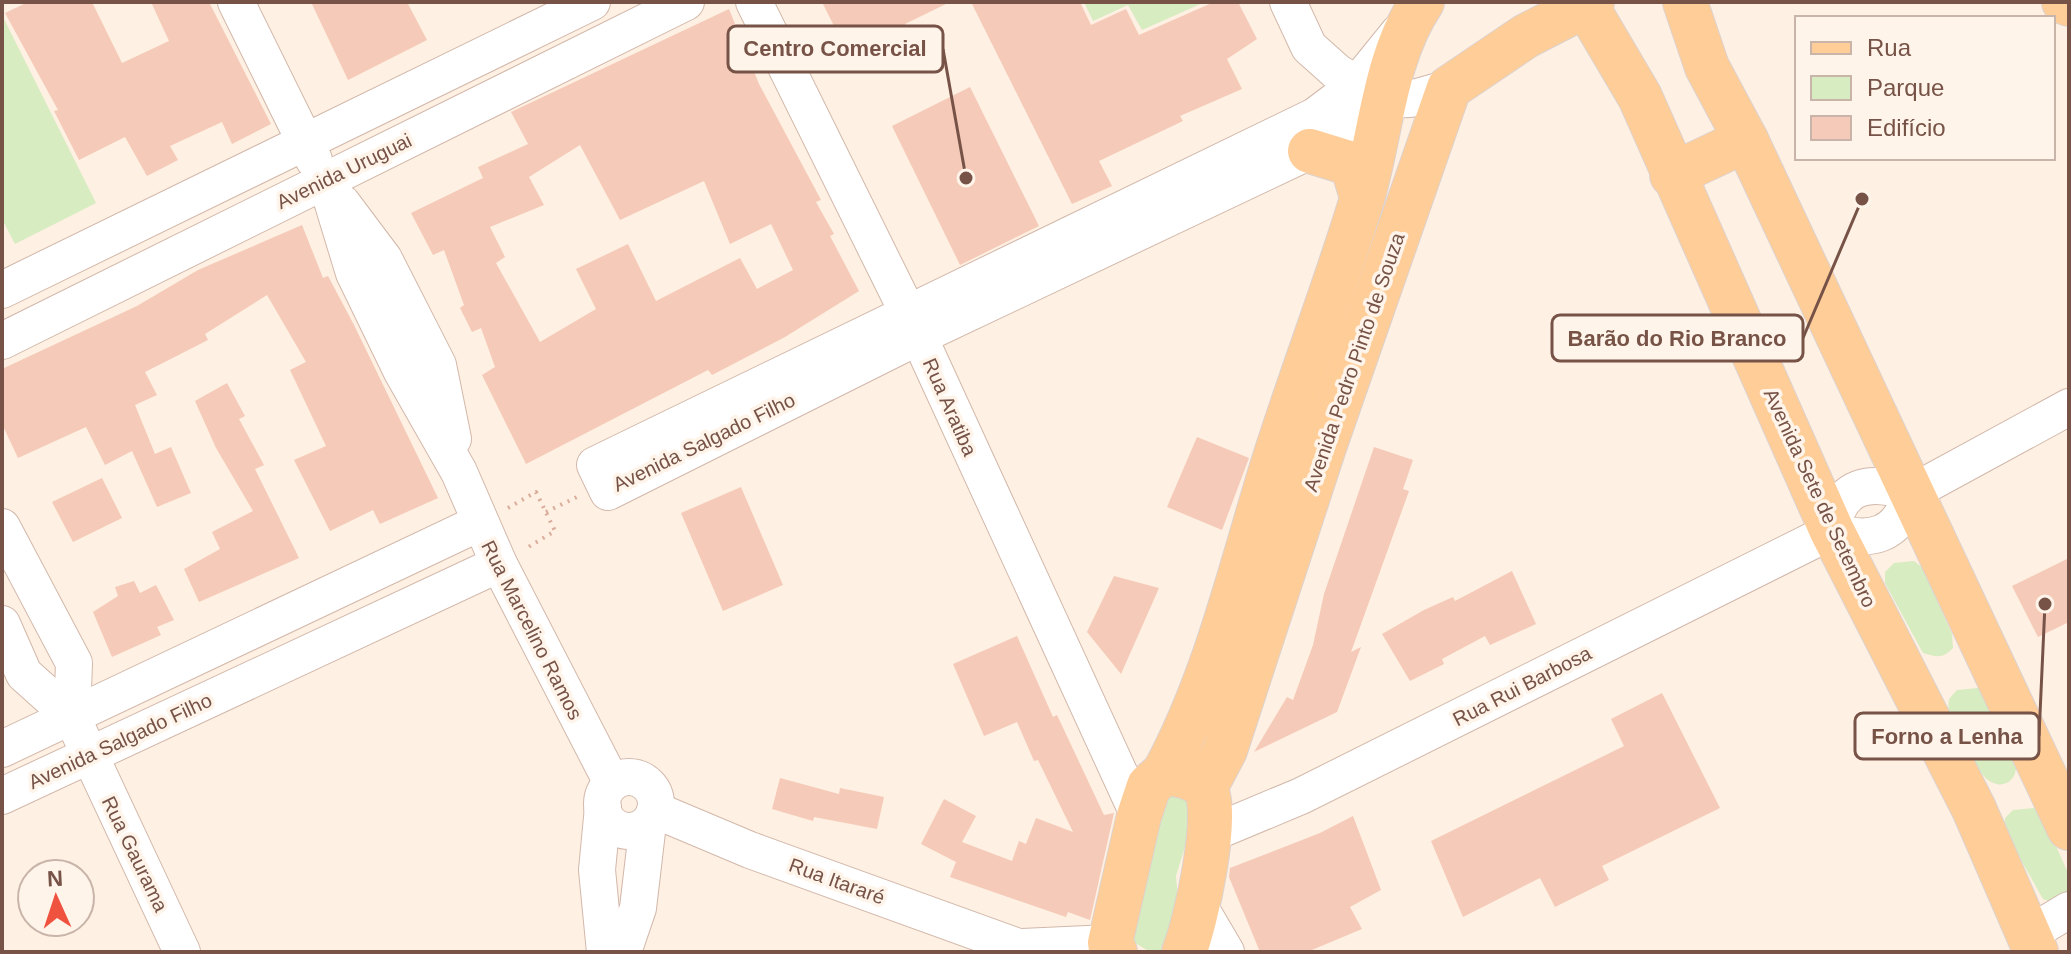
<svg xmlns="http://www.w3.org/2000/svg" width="2071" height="954" font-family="Helvetica,sans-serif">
	<rect width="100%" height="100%" fill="#fef0e2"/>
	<g fill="#d7ecc0">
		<path d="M1084,2h121l-63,28 -14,-25 -35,16z"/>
		<path d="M2,15l94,188 -81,41 -13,-25z"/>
		<path d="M1914,561l9,7 29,66 1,14c-10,11 -17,9 -30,5l-38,-70v-11l9,-9z"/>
		<path d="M1978,688l8,7c9,20 27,46 30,68 2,17 -13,28 -28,17 -13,-9 -31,-54 -40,-69l1,-12 8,-9z"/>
		<path d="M1162,786l37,16 -23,74 5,56 -13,20h-18l-21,-13z"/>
		<path d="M2034,808l8,7 27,60v23l-13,6 -13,-5 -39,-69 1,-12 8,-8z"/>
	</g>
	<g fill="#f5cab8" fill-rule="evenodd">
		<path d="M28,2h64l30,61 47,-22 -18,-39h58l62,122 -39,20 -10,-22 -52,24 8,14 -31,16 -22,-39 -46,23 -25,-49 4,-1 -53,-97z"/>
		<path d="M311,2h96l20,38 -79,40z"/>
		<path d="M822,2h128l-45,22 4,16 -54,28z"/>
		<path d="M971,2h109l11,23 35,-16 13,26 75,-33h24l19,37 -30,20 15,30 -62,27 3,5 -84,40 13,25 -40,18z"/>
		<path d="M729,9l30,75 62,116 -5,2 18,32 -4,2 29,55 -74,46 -73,38 -4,-5 -182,94 -44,-89 13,-8 -14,-39 -9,4 -12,-24 4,-3 -20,-55 -11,5 -22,-42 72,-35 -5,-11 50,-23 -17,-32zM580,145l40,75 84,-39 26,63 41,-20 22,46 -36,19 -17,-31 -84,43 -28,-57 -52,25 20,40 -56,33 -44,-79 9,-6 -15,-30 54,-22 -15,-28z"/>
		<path d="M970,87l69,139 -79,39 -68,-139z"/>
		<path d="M302,225l21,53 5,-2 26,49 84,173 -58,26 -7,-14 -43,21 -36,-71 32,-14 -36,-76 16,-8 -39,-67 -62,39 3,6 -63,32 12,23 -22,10 20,49 16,-7 20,46 -34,14 -25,-56 -27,14 -19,-38 -68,31 -16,-34v-55l135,-63 61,-36z"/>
		<path d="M227,383l18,33 -6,3 25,46 -9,4 44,89 -100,44 -15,-33 36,-20 -8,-17 41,-21 -37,-63 -21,-47z"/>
		<path d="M1197,437l52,21 -27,72 -55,-23z"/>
		<path d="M1374,447l39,13 -10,29 6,2 -58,161 10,-5 -24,65 -83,40 33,-55 6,3 20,-55 11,-51z"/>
		<path d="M102,478l20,40 -49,24 -21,-40z"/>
		<path d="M741,487l42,98 -60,26 -42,-98z"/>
		<path d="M2069,558v64l-31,15 -26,-51z"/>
		<path d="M1512,571l24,53 -46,21 -5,-9 -43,23 2,5 -34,17 -28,-47 42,-24 29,-13 2,4z"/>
		<path d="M1114,576l45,12 -38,86 -34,-42z"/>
		<path d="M134,581l6,12 16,-8 18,35 -17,7 4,8 -49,22 -19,-45 25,-16 -3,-9z"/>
		<path d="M1017,636l36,81 4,-2 47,100 10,-2 -24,107 -22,-8 -2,5 -116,-40 6,-15 -35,-18 23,-45 32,17 -14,26 50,19 7,-20 7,3 10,-26 37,14 -35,-72 -4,1 -17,-39 -33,14 -31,-72z"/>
		<path d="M1662,693l58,115 -118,58 7,14 -54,27 -15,-29 -77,39 -32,-76 193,-95 -13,-27z"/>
		<path d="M780,778l59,16 1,-6 44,9 -7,32 -63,-12 -1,4 -41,-12z"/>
		<path d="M1353,816l28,74 -31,17 12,22 -55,23h-47l-31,-75 1,-9 90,-35z"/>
	</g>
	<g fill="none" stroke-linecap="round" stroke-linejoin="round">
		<defs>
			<g id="minor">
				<path d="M236,2l78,158"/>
				<path d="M754,2l154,311 231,503"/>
				<path d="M1288,2l21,45 28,25 40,24"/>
				<path d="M1399,32l-43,53 -41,31 -720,349 13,27 310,-155 392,-186 75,-51 25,-1 39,-11"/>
				<path d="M326,181l28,92 47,97 58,102 40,92 113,219"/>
				<path d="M342,203l42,56 54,106 15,74"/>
				<path d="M2,290l590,-288"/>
				<path d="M2,341l684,-339"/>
				<path d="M1911,493l158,-86"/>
				<path d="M2,527l72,136 -2,54"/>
				<path d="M1832,531c7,-48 38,-52 79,-38"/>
				<path d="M1832,531c38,12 67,6 79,-38"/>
				<path d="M2,624l22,50 48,43 110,235"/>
				<path d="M2,749l477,-226"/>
				<circle cx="629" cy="804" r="27"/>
				<path d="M2,796l497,-232"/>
				<path d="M603,807l-6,63 8,82"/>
				<path d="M655,810l95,40 282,102"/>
				<path d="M1210,834l91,-38 531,-265"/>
				<path d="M1196,901l30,51"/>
				<path d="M1022,947l88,-4"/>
				<path d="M2035,951l4,-23 30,-18"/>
				<path d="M623,952l15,-44 10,-85"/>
			</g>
			<g id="major">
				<path d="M1584,2l56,95 192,434 142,278 62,143"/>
				<path d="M1685,2l22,65 39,73 323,688"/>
				<path d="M2064,2l5,2"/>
				<path d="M1310,151l42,13 10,33"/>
				<path d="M1672,175l74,-35"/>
				<path d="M1164,773c52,-96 77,-206 109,-309 28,-89 62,-176 89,-265 19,-64 22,-141 60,-197"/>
				<path d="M1205,788l20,-38 99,-303 125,-359 77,-52 66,-34"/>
				<path d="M1115,952l-5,-9 29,-127 10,-30 15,-13c14,1 29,3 40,14 18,20 -9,140 -20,165"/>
			</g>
		</defs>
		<use href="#minor" stroke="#d2b8ab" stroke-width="38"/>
		<use href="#major" stroke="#dcd2cf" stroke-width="46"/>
		<g stroke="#daad9b" stroke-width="4" stroke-dasharray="2 6" stroke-linecap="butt">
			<path d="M508,508l28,-16 19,39 -30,18"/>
			<path d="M546,512l31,-15"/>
		</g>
		<use href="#minor" stroke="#fff" stroke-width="36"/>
		<use href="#major" stroke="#ffcd98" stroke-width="44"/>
	</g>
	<g text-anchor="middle" stroke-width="7" stroke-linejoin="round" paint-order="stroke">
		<g font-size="20" fill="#775347" stroke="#fff4ea">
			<text transform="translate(344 171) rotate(-26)" y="7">Avenida Uruguai</text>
			<text transform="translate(1354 362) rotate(-71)" y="7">Avenida Pedro Pinto de Souza</text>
			<text transform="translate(950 407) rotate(66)" y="7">Rua Aratiba</text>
			<text transform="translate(704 442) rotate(-26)" y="7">Avenida Salgado Filho</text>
			<text transform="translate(1820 498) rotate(65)" y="7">Avenida Sete de Setembro</text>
			<text transform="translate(532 630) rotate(63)" y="7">Rua Marcelino Ramos</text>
			<text transform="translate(1522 686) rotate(-27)" y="7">Rua Rui Barbosa</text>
			<text transform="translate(120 741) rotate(-25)" y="7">Avenida Salgado Filho</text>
			<text transform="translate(135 854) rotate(64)" y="7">Rua Gaurama</text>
			<text transform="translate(837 881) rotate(20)" y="7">Rua Itararé</text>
		</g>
	</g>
	<path fill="none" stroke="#775347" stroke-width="3" d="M966 178L943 49M1862 199L1803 338M2045 604L2039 736"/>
	<g fill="#775347" stroke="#fff4ea" stroke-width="3">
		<circle cx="966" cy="178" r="8"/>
		<circle cx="1862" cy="199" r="8"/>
		<circle cx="2045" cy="604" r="8"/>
	</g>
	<g fill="#fff4ea" stroke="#775347" stroke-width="3">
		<rect x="728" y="26" width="215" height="46" rx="8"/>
		<rect x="1552" y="315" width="251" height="46" rx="8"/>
		<rect x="1855" y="713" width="184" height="46" rx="8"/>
	</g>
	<g font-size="22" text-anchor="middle" font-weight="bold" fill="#775347">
		<text x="835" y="56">Centro Comercial</text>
		<text x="1677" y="346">Barão do Rio Branco</text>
		<text x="1947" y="744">Forno a Lenha</text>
	</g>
	<rect width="2071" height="954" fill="none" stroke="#775347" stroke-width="8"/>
	<rect x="1795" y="16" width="260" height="144" fill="#fff4ea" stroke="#c9b4a9" stroke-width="2"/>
	<rect x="1811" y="42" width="40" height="12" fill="#ffcd98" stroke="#c9b4a9" stroke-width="2"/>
	<text x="1867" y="56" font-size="24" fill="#775347">Rua</text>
	<rect x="1811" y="76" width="40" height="24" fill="#d7ecc0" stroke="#c9b4a9" stroke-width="2"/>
	<text x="1867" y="96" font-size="24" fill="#775347">Parque</text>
	<rect x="1811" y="116" width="40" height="24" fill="#f5cab8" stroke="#c9b4a9" stroke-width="2"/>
	<text x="1867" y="136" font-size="24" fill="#775347">Edifício</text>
	<g transform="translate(56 898) rotate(357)"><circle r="38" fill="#fff4ea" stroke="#c9b4a9" stroke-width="2"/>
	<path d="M0-6L14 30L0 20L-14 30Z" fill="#ef5340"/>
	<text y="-12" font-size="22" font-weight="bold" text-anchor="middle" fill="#775347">N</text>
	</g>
</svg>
